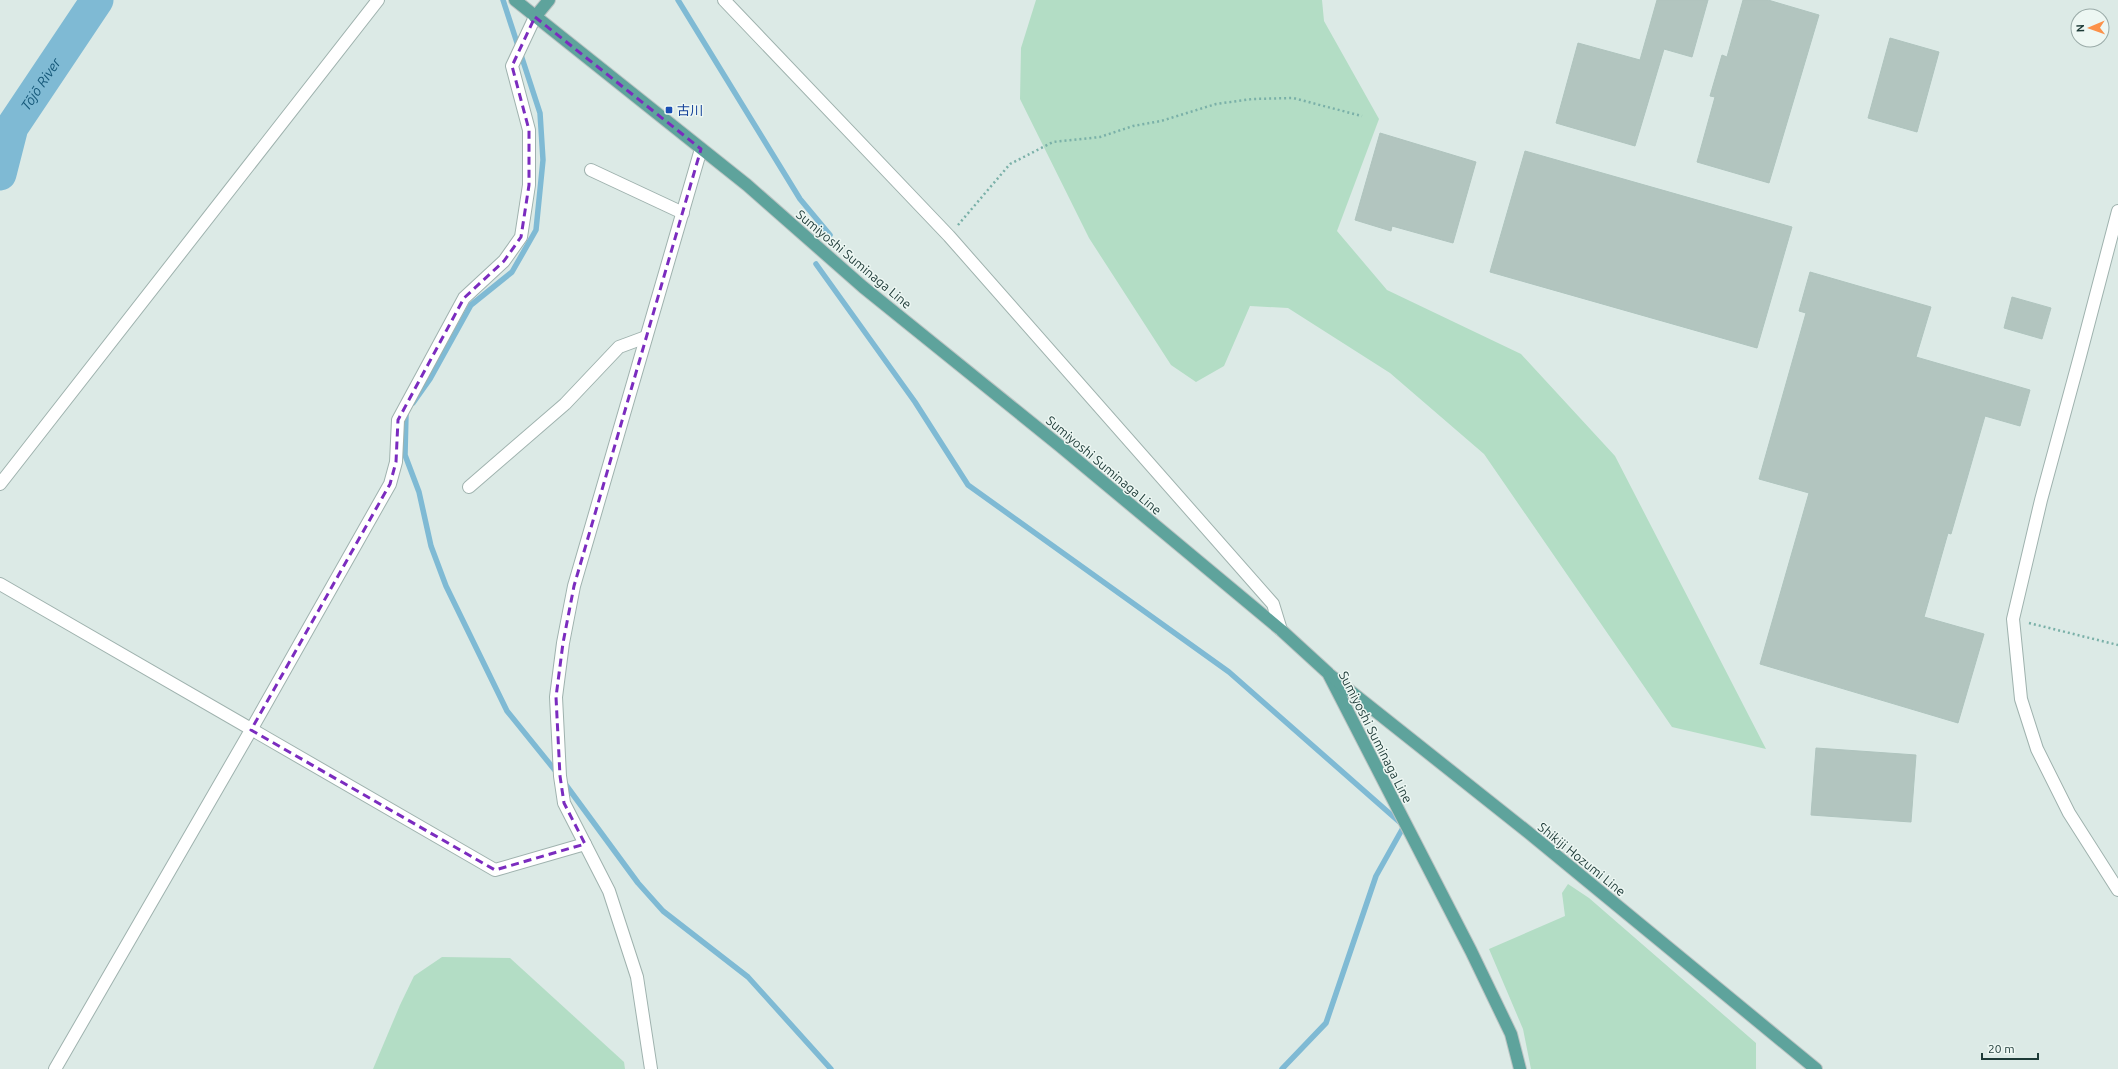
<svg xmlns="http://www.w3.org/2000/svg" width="2118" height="1069" font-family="Ubuntu,'Noto Sans JP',sans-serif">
	<rect width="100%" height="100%" fill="#dceae6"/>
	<g fill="#b3ddc5">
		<path d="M1036,0h286l2,21 55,98 -42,112 50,59 134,64 94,102 151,293 -94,-22 -188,-273 -94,-81 -102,-65 -38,-2 -26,60 -28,16 -25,-17 -82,-127 -69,-139 1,-51z"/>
		<path d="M1568,884l21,14 167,145v26h-225l-8,-40 -34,-80 76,-33 -3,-23z"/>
		<path d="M442,957l68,1 114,104 1,7h-252l27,-64 14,-29z"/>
	</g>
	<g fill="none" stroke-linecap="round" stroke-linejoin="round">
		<g stroke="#7fbad4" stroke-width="5.5">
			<path d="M678,0l122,199 30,36"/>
			<path d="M816,264l99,138 53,83 261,187 175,154 -28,50 -50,147 -44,46"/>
			<path d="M413,403l17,-24 41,-74 41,-33 24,-42 7,-70 -3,-47 -37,-113"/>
			<path d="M406,414l-1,41 14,37 12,54 15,40 61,125 51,63"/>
			<path d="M563,781l75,102 25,28 85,66 83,92"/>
		</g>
		<path stroke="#7fbad4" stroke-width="33" id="s1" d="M0,174l12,-47 85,-127"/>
	</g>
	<g fill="#b2c5bf" stroke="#afc4be">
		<path d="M1657,0h51l-16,57 -28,-8 -29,97 -79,-23 22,-80 62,17z"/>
		<path d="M1743,0h25l51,15 -50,168 -72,-21 18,-65 -5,-1 12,-41 5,2z"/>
		<path d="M1890,38l49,14 -22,80 -49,-14z"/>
		<path d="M1380,133l96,29 -23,81 -61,-17 -1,5 -36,-11z"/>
		<path d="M1525,151l267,76 -35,121 -267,-76z"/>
		<path d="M1810,272l121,35 -15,50 114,33 -10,36 -35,-10 -34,118 -3,-1 -24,84 60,17 -26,89 -198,-59 49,-171 -50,-14 47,-166 -7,-2z"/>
		<path d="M2012,297l39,11 -9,31 -38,-11z"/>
		<path d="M1816,748l100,7 -5,67 -100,-7z"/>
	</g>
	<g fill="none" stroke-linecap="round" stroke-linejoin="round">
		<defs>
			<g id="minor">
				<path d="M724,0l225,236 324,368 8,26"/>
				<path d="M591,170l92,43"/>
				<path d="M2118,211l-38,145 -39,144 -28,119 8,80 16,50 32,64 49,77"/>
				<path d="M0,484l378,-484"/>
				<path d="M469,487l96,-83 54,-57 27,-10"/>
				<path d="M0,584l495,286 90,-26"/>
				<path d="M55,1069l196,-339 139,-246 6,-22 2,-42 66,-122 40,-37 17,-24 8,-52v-55l-17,-64 23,-49"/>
				<path d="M651,1069l-14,-92 -28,-86 -45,-88 -4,-27 -4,-79 7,-54 11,-57 127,-437"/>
			</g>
			<g id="major">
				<path d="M515,0l232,185 116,102 197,159 221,184 47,43 143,278 40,83 9,35"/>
				<path d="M535,17l14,-17"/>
				<path d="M1330,675l199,158 287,236"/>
			</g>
		</defs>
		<use href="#minor" stroke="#9fb2ae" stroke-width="14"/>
		<use href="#major" stroke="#bbc4c3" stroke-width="14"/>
		<g stroke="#7ab0a8" stroke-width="2.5" stroke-dasharray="2 3" stroke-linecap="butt">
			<path d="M958,225l52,-61 43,-22 47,-5 33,-11 28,-5 55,-17 36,-5 41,-1 69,18"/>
			<path d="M2029,623l89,22"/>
		</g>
		<use href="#minor" stroke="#fff" stroke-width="12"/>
		<use href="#major" stroke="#5ea39c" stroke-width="12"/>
	</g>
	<path fill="none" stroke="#7b2cbf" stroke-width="3" stroke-dasharray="8 5" stroke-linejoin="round" d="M535,17l166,132 -127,437 -11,57 -7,54 4,79 4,27 21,41 -90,26 -244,-140 139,-246 6,-22 2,-42 66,-122 40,-37 17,-24 8,-52v-55l-17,-64z"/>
	<rect fill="#1a4fb4" stroke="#edf7f3" stroke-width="1.5" x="665" y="106" width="8" height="8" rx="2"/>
	<g text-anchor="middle" stroke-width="3" stroke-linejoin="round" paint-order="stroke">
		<g font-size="13" fill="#164399" stroke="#edf7f3" text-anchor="start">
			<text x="677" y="115">古川</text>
		</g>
		<g font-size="13" fill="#1d3a37" stroke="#edf7f3">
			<text transform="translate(854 259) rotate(40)" y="5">Sumiyoshi Suminaga Line</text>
			<text transform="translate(1104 465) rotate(40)" y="5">Sumiyoshi Suminaga Line</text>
			<text transform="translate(1376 737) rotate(63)" y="5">Sumiyoshi Suminaga Line</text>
			<text transform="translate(1582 859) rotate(39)" y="5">Shikiji Hozumi Line</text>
		</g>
		<g font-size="14" font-style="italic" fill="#155879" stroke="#edf7f3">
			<text dy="5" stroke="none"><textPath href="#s1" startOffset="100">Tōjō River</textPath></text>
		</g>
	</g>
	<g transform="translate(2090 28) rotate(268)"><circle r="19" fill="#edf7f3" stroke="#9aaba8"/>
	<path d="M0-3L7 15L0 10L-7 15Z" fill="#fc9149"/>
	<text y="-6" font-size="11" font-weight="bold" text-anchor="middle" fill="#1d3a37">N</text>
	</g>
	<path d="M1982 1053v6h56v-6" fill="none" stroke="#1d3a37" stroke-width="2"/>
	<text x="1988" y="1053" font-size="12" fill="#1d3a37" stroke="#edf7f3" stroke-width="3" paint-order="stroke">20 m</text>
</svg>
